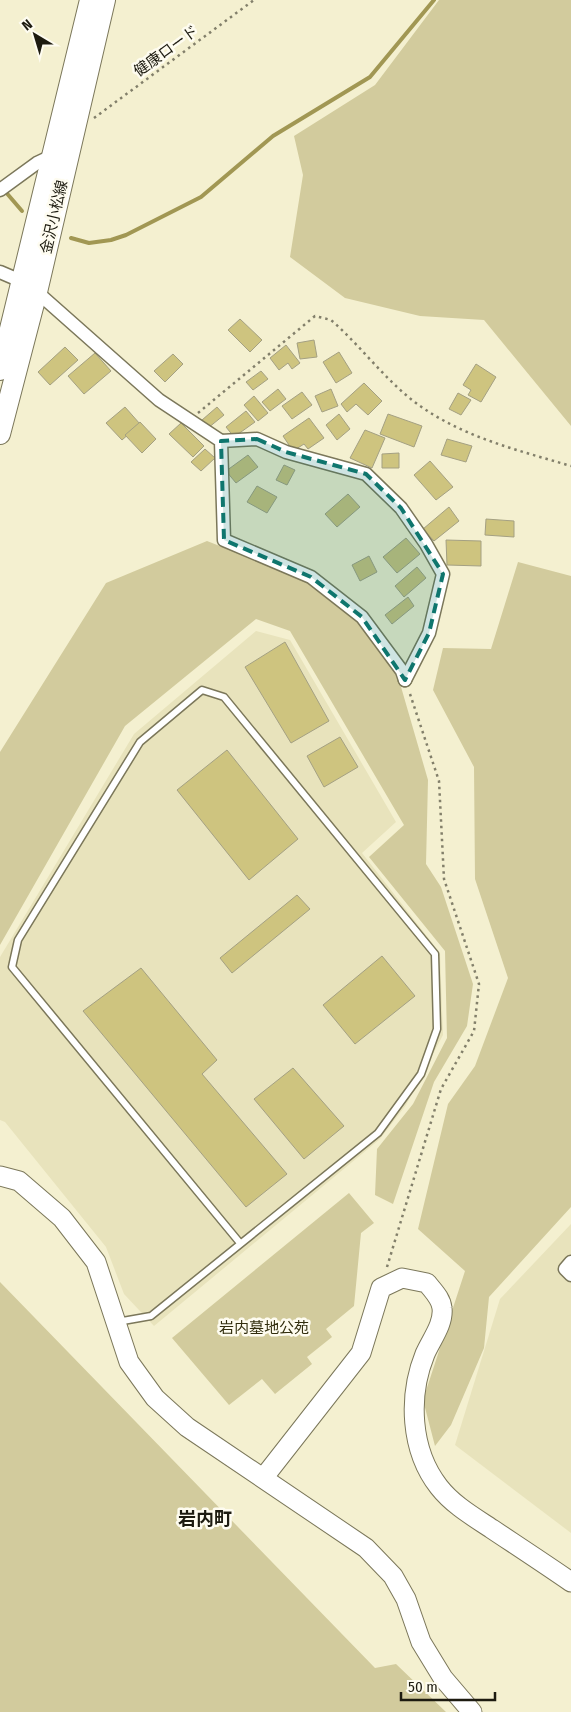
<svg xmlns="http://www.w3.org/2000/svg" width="571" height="1712" font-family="'Fira Sans Condensed','Noto Sans JP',sans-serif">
	<rect width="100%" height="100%" fill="#f4f0d0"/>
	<g fill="#e8e3bc">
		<path d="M256,631l34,9 106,182 -34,31 78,100 3,82 -37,70 -26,34 -226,187 -30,-32 -18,-47 -101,-125 -5,-2v-163l134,-223z"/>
		<path d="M571,1224v309l-116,-88 45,-146z"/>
	</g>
	<g fill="#d2cb9d">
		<path d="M439,0h132v426l-87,-106 -64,-4 -75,-18 -55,-41 13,-82 -9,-39 81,-51z"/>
		<path d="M207,541l99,39 51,41 40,52 31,107 -2,84 15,23 32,97 -6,42 -33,56 -41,122 -18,-9 2,-46 36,-45 34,-66 -2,-87 -76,-94 35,-32 -114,-194 -34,-12 -131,107 -125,219v-193l106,-169z"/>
		<path d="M518,562l53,14v631l-82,90 -5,51 -33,77 -16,21 -12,-46 42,-129 -47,-42 30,-125 27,-38 33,-88 -33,-99 -1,-112 -41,-77 10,-42 48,1z"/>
		<path d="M349,1193l25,30 -13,10 -7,73 -28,23 6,8 -25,20 5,7 -37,30 -13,-15 -33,26 -57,-67z"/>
		<path d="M0,1282l375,386 21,-4 50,48h-446z"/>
	</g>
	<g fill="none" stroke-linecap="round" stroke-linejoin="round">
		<g stroke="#a19753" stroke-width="4">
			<path d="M4,190l18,21"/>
			<path d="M71,238l18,5 22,-3 15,-5 75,-38 72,-61 97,-59 64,-77"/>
		</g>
	</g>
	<g fill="#cec47f" stroke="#a4a082">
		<path d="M240,319l22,21 -12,12 -22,-22z"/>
		<path d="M314,340l3,17 -17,2 -3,-16z"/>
		<path d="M286,345l14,18 -8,6 -4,-6 -9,7 -9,-12z"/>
		<path d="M65,347l13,13 -28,25 -12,-13z"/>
		<path d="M339,352l13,21 -16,10 -13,-21z"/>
		<path d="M95,353l16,18 -27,23 -16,-18z"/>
		<path d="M173,354l10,10 -18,18 -11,-11z"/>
		<path d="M476,364l20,13 -15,25 -13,-7 3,-5 -8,-5z"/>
		<path d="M261,371l7,8 -15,11 -7,-8z"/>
		<path d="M364,383l18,18 -14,14 -12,-11 -9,8 -6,-8z"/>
		<path d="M278,389l8,10 -16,12 -8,-9z"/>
		<path d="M331,389l7,17 -16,6 -7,-16z"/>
		<path d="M302,392l10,13 -20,14 -10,-13z"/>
		<path d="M458,393l13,7 -10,15 -12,-6z"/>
		<path d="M254,396l14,17 -10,8 -14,-16z"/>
		<path d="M125,407l15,17 -18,16 -16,-17z"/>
		<path d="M217,407l7,8 -16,13 -6,-8z"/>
		<path d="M246,411l9,11 -21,15 -8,-10z"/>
		<path d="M339,414l11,15 -13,11 -11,-15z"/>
		<path d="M388,414l34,12 -8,21 -34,-13z"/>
		<path d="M309,418l15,20 -16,11 -4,-5 -11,7 -10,-15z"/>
		<path d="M140,422l16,17 -14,14 -17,-18z"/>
		<path d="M181,423l23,23 -11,11 -24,-23z"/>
		<path d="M365,430l20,8 -13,30 -22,-10z"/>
		<path d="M447,439l25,7 -6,16 -25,-7z"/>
		<path d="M205,449l10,9 -14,13 -10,-9z"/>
		<path d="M399,453v15h-17v-14z"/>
		<path d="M248,455l10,12 -22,16 -10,-12z"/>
		<path d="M430,461l23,26 -17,13 -22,-25z"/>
		<path d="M284,465l11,5 -8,15 -11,-5z"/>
		<path d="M257,486l20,11 -10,16 -20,-11z"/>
		<path d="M348,494l12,13 -23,20 -12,-13z"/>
		<path d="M449,507l10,14 -25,20 -11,-12z"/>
		<path d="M486,519l28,2v16l-29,-2z"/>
		<path d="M406,538l14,16 -23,19 -14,-16z"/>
		<path d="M446,540l35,1v25l-34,-1z"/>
		<path d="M369,556l8,16 -17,9 -8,-16z"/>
		<path d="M417,567l9,11 -22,19 -9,-11z"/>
		<path d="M408,597l6,9 -22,18 -7,-9z"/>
		<path d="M285,642l44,79 -38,22 -46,-76z"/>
		<path d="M340,737l18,30 -34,20 -17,-31z"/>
		<path d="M227,750l71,89 -49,41 -72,-90z"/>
		<path d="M297,895l13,14 -78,64 -12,-15z"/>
		<path d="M382,956l33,40 -60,48 -32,-39z"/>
		<path d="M141,968l76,92 -15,14 85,100 -41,33 -163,-196z"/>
		<path d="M293,1068l51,58 -40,33 -50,-60z"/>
	</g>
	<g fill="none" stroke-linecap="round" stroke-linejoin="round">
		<defs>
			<path id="lane" d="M117,1322l34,-6 227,-183 43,-59 16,-45 -2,-75 -211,-257 -22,-7 -62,52 -122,198 -6,27 228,276"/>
			<g id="street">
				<path d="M0,190l37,-27 17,-8"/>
				<path d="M0,272l21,9 16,11 122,108 62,41 3,99 87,37 51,40 40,54 3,9"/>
				<path d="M221,441l36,-2 29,13 80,22 35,34 25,36 17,30 -14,59 -24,47"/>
				<path d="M571,1262l-6,7 6,6"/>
			</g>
			<g id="secondary">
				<path d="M0,1176l19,5 43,37 34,44 33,100 26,36 32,29 179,121 27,28 13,23 15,43 22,36 29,34"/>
				<path d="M264,1477l97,-124 20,-65 21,-10 25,5c6,8 14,15 15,25 2,16 -11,32 -17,46 -17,42 -15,96 14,133 14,18 35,30 53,42 27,18 53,35 79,53"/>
			</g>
			<g id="primary">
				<path d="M0,370l90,-370"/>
				<path d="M0,434l37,-142 68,-292"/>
			</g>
		</defs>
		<use href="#lane" stroke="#7b775a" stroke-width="9"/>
		<use href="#street" stroke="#7b775a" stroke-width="15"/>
		<use href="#secondary" stroke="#7b775a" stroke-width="21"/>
		<use href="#primary" stroke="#7b775a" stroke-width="22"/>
		<g stroke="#827f6a" stroke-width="2.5" stroke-dasharray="2.5 4" stroke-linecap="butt">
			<path d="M94,118l160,-118"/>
			<path d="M198,413l117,-97 16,4c30,26 53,59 85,83 46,34 101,47 155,63"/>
			<path d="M387,1267l54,-178 33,-58 5,-47 -35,-105 -5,-98 -30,-90"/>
		</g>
		<use href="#lane" stroke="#fff" stroke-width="6"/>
		<use href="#street" stroke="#fff" stroke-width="12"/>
		<use href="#secondary" stroke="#fff" stroke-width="19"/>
		<use href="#primary" stroke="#fff" stroke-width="20"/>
	</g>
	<path fill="#0f766e" fill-opacity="0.2" stroke="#0f766e" stroke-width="4" stroke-dasharray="10 6" stroke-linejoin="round" d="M257,439l29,13 80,22 35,34 42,66 -14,59 -24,47 -43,-63 -51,-40 -87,-37 -3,-99z"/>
	<g text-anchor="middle" stroke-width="5" stroke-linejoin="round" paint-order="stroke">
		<g font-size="15" fill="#1d1b10" stroke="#fefcf0">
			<text transform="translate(166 51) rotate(-36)" y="5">健康ロード</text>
			<text transform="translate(54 217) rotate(-77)" y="5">金沢小松線</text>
		</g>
		<g font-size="15" fill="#322e0e" stroke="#fefcf0">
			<text x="264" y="1333">岩内墓地公苑</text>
		</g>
		<g font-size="18" font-weight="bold" fill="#1d1b10" stroke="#fefcf0">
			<text x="205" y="1525">岩内町</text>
		</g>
	</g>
	<g transform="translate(35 35) rotate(322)" stroke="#fefcf0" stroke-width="4" paint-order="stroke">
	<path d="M0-4L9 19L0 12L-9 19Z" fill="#1d1b10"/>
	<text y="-8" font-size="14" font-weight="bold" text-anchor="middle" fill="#1d1b10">N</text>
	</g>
	<path d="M401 1692v8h94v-8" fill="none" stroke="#1d1b10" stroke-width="2.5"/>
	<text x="408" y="1692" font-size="15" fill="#1d1b10" stroke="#fefcf0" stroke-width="4" paint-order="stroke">50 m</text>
</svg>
